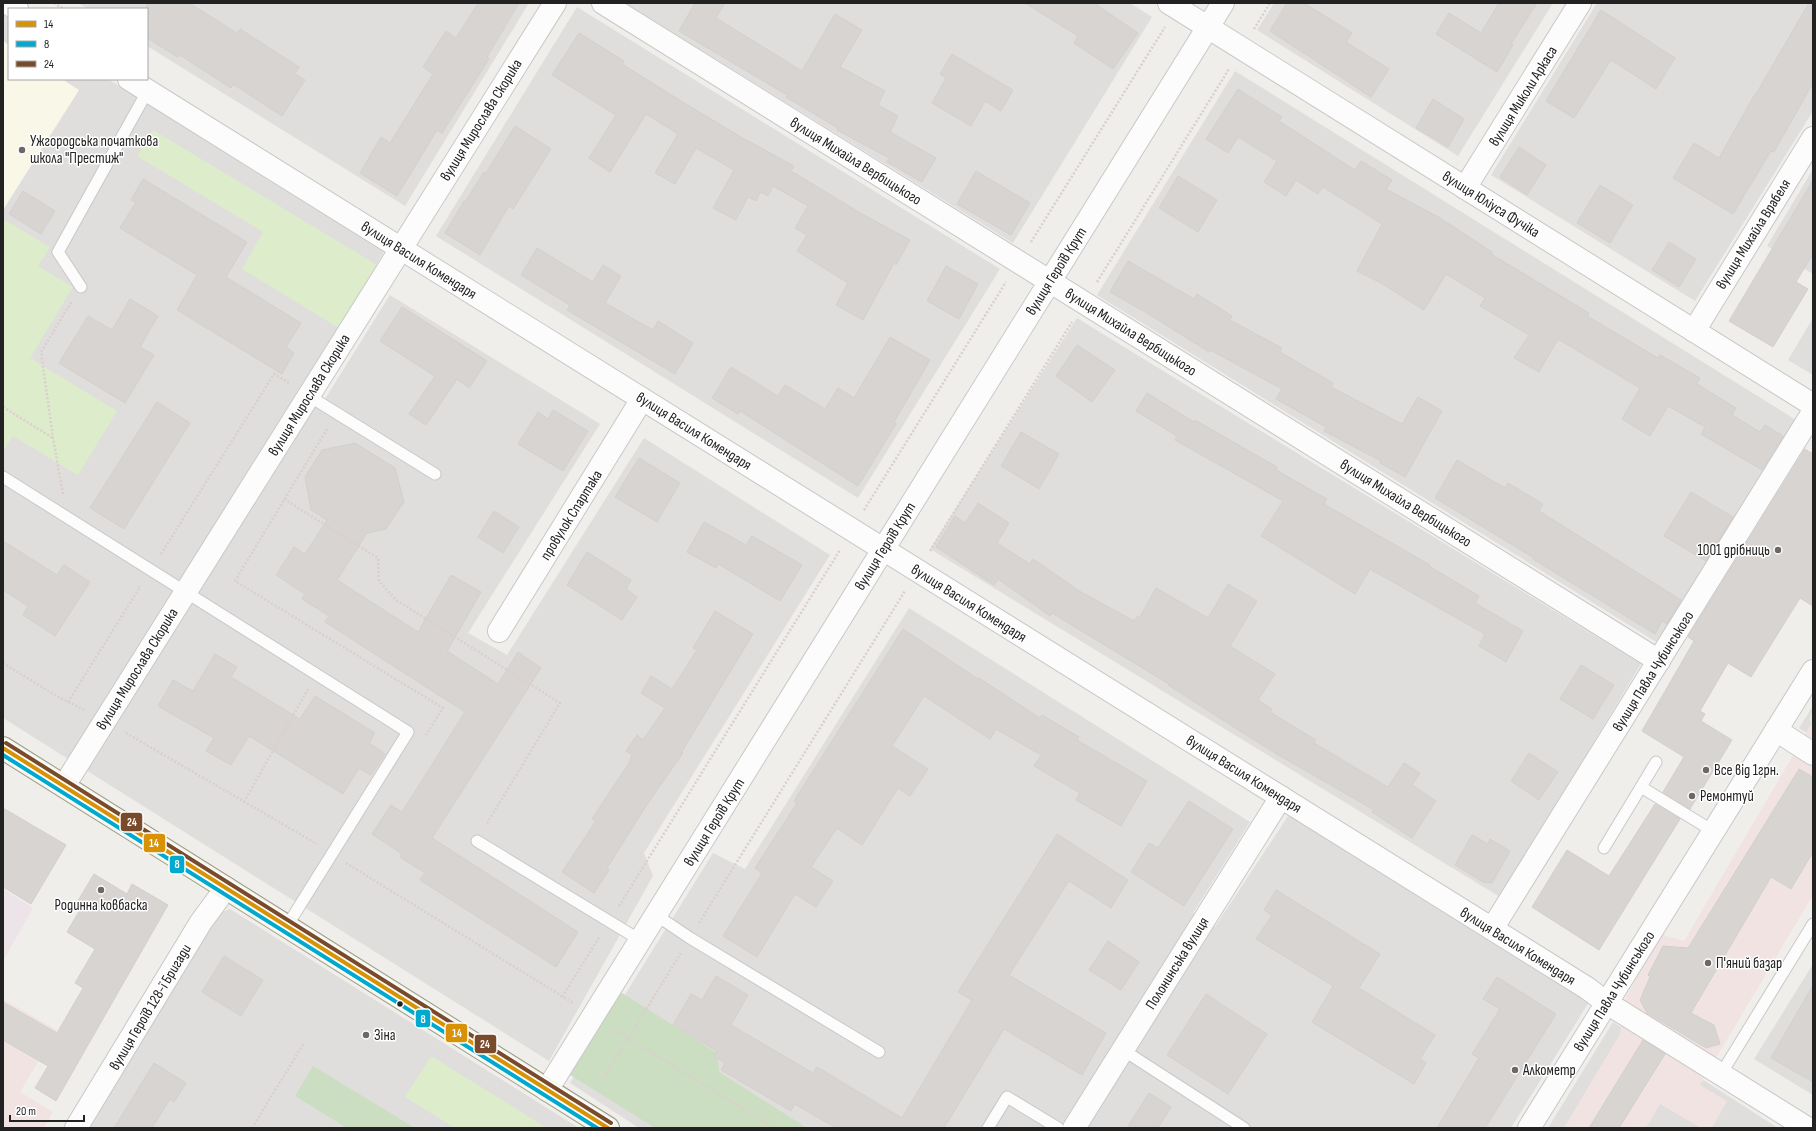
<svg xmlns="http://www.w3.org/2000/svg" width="1816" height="1131" font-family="'Sofia Sans Condensed',sans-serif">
	<rect width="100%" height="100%" fill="#f0eeeb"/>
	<g fill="#dfdedc">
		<path d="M78,3h451l-124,203 -258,-160v-37h-59z"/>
		<path d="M625,3h505l22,14 -139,226z"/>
		<path d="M1274,3h279l-95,153 -201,-126z"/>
		<path d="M1597,3h216v108l-118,190 -204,-126z"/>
		<path d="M577,7l423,262 -142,229 -422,-262z"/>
		<path d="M3,14l6,4v61h99l277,171 -81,135 21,14 65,-104 210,129 -132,209 39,22 137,-217 186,117 -186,298 9,23 -104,185 -546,-343z"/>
		<path d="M1235,71l561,349 -138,223 -561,-348z"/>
		<path d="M1813,169v105l-46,-28z"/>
		<path d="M1077,318l564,346 -141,233 -570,-348z"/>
		<path d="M1813,318v57l-25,-15z"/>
		<path d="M909,608l341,214 -57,91 22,14 75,-114 299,189 -78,126h-872l-69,-45 143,-230 32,16z"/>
		<path d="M1813,706v31l-14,-9z"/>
		<path d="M230,909l349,219h-493l129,-213z"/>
		<path d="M1813,964v131l-59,-36z"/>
		<path d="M1613,1022l165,106h-230z"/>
	</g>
	<g fill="#f1e3e1">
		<path d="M1813,711v184l-113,190 27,16 -15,27h-11l-41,-24 -14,24h-82l56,-94 6,-36 33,-64 25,7 128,-218 -3,-4z"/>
		<path d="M3,999l54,31 -37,62 33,20 -9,16h-41z"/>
	</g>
	<path fill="#ede4e9" d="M3,889l30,19 -30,53z"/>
	<path fill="#f8f7e8" d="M3,41l6,4v34h53l17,11 -76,120z"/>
	<g fill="#ddeccb">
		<path d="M153,130l224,135 -38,63 -97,-59 21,-37 -126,-76z"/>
		<path d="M5,220l45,27 -12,19 35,21 -43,71 87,53 -39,64 -65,-39 -10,15v-228z"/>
		<path d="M431,1056l116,72h-92l-50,-31z"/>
	</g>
	<g fill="#cbdec1">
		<path d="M611,986l106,67 2,19 88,56h-152l-96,-60z"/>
		<path d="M313,1066l102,62h-68l-52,-32z"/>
	</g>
	<g fill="#d7d4d2" stroke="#d3d0cc">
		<path d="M147,3h42l48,30 3,-4 59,38 -4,7 10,6 -23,36 -49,-32 -2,4 -51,-33 -2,2 -31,-19z"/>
		<path d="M478,3h41l-32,54 2,2 -47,74 -5,-3 -40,66 -37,-23 21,-36 9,6 43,-69 -10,-7 23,-36 10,7z"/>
		<path d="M695,3h30l-9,15 86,53 33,-57 27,16 -22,37 45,24 -7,14 20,11 -8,16 46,26 -14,24 -35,-20 2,-4 -52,-28 1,-2 -52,-31 1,-2 -108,-64z"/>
		<path d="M1025,3h69l44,30 -25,36 -39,-26 4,-7z"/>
		<path d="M1287,3h17l48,30 -6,9 43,27 -18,28 -101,-66z"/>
		<path d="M1499,3h38l-26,41 2,1 -16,27 -61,-38 13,-21 32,20z"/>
		<path d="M1809,3h4v80l-39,69 -3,-1 -38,63 -60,-36 21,-35 25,15 36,-64h1z"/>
		<path d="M1601,10l74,48 -19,31 -45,-29 -37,58 -28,-17z"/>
		<path d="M579,33l45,28 -2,3 59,37 60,36 53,29 -3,5 71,43 48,26 -14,25 -2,-2 -31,57 -27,-15 12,-22 -51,-32 10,-16 -12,-7 13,-22 -35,-20 -5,10 -8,-4 -4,9 -8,-4 -12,23 -23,-12 21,-38 -38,-22 -21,36 -20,-11 23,-39 -32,-20 -36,58 -21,-14 27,-43 -64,-40z"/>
		<path d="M952,54l61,36 -12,21 -16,-10 -14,25 -39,-23 14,-25 -6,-4z"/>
		<path d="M1238,89l44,28 -3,4 76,49 6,-9 31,19 -6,9 54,29 52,34 -1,2 98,59 -2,3 71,42 2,-3 40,23 -3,6 39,24 -4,7 28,17 5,-7 18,11 -21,34 -61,-36 4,-7 -37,-21 -18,30 -28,-17 18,-31 -82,-49 -19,33 -25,-14 15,-23 -49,-29 5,-8 -39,-24 -22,36 -43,-27 -24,-12 25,-47 -59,-37 -5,7 -22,-14 -10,16 -22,-14 13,-21 -39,-24 -10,16 -22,-14z"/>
		<path d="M1433,99l31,20 -16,28 -32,-19z"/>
		<path d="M515,126l36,23 -38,60 -4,-3 -29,49 -35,-22 19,-32 1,1 19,-30 2,1z"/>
		<path d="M1519,147l27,18 -19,30 -27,-18z"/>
		<path d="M976,171l54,32 -19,32 -54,-31z"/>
		<path d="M1178,176l39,24 -19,32 -39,-24z"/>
		<path d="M143,179l104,63 -21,35 75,46 -15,24 8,6 -12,21 -105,-64 20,-35 -77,-47 16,-26 -5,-2z"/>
		<path d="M1813,180v74l-17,28 12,7 -35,58 -44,-26z"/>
		<path d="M1600,185l33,20 -23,38 -33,-20z"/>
		<path d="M23,191l32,20 -14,23 -32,-20z"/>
		<path d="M1669,242l27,17 -17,28 -27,-17z"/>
		<path d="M537,248l56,34 10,-17 18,11 -16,27 48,27 5,-9 35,22 -18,31 -108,-64 3,-5 -49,-30z"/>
		<path d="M1128,261l66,38 3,-5 35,22 -2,4 52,28 -2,4 53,31 -2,4 71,37 16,-27 24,14 -37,66 -25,-14 1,-2 -57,-30 2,-4 -50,-28 6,-10 -72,-39 -1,2 -62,-39 -37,-21z"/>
		<path d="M946,266l32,18 -19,35 -32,-18z"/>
		<path d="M130,299l28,17 -18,31 14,8 -29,48 -66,-40 29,-47 24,14z"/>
		<path d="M402,307l85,54 -18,27 -12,-9 -31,46 -17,-11 26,-38 -55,-35z"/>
		<path d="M890,337l40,23 -36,62 2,2 -38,62 -118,-75 -2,3 -26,-16 19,-31 47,29 7,-11 40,24 13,-21 16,10z"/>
		<path d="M1077,345l38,25 -23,32 -36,-26z"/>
		<path d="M1147,393l47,29 1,-2 82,47 -1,3 51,29 -3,5 106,61 -1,1 50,30 -4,7 48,28 -17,31 -27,-16 6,-12 -115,-65 -15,25 -94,-58 22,-35 -108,-61 2,-4 -41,-25z"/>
		<path d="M157,402l33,21 -66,106 -34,-21z"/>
		<path d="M553,410l35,21 -25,40 -45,-27 20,-32 10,7z"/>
		<path d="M1021,432l38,22 -20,35 -38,-23z"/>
		<path d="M355,443l40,25 9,34 -18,27 -19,4 -30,47 81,52 33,-57 30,17 -34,59 51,33 20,-32 23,16 -109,170 146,94 -22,35 -136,-87 5,-7 -25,-16 2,-3 -30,-20 19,-29 11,7 63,-100 -140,-90 4,-6 -27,-17 3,-5 -29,-19 18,-28 11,7 22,-34 -16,-10 -6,-33 17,-27z"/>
		<path d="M1805,449l8,5v152l-13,-8 -49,79 -23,-14 -28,48 5,3 -4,7 31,19 -42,69 -27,-17 21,-35 -42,-26 52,-90 -6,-4z"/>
		<path d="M639,458l41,25 -23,39 -42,-25z"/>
		<path d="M1457,460l48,28 3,-5 35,21 -4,7 142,89 -14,24 -5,-3 -7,13 -122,-75 1,-1 -99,-60z"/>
		<path d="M1691,492l42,25 -27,44 -42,-25z"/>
		<path d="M978,503l31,20 -12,20 33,21 3,-5 48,33 53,29 4,-5 2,1 16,-29 52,30 20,-34 29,17 -27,45 45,28 -17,26 14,9 -2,3 46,28 -2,3 74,44 16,-24 16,10 -8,12 24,16 -24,37 -40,-26 2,-2 -104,-60 -102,-65 1,-1 -117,-71 -2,3 -52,-37 -4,6 -58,-38 19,-31 10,7z"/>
		<path d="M494,511l25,16 -16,26 -25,-16z"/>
		<path d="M704,522l42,23 6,-9 50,29 -22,36 -62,-37 -2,4 -29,-16z"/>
		<path d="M3,541l54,34 7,-10 26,17 -35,54 -32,-21 5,-9 -25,-16z"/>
		<path d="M587,552l44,28 -5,9 11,8 -15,23 -55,-35z"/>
		<path d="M715,611l38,23 -72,119h2l-37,53 -39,62 2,2 -15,23 -32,-21 34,-51 -4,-2 37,-56 3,-8 -6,-4 11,-16 6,5 22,-32 -24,-15 10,-17 21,13 25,-39 -4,-2z"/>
		<path d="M903,629l75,50 1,-1 61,40 2,-3 37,22 -2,3 70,41 -26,45 -45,-26 4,-7 -46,-27 7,-11 -45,-26 -6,10 -66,-43 -32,50 36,23 -18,27 -12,-8 -36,57 -25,-17 -26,39 22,14 -17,26 -21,-13 -38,63 -34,-21 39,-63 -7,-5 42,-65 -3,-2z"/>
		<path d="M215,654l22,13 -6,10 69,42 15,-23 60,37 -6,10 16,11 -14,21 -12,-7 -16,26 -94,-58 -18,29 -25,-14 8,-13 -56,-32 15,-26 20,11z"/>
		<path d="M1581,665l33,20 -21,34 -33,-20z"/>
		<path d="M1529,753l29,19 -19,28 -28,-19z"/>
		<path d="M1799,769l14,8v75l-22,37 -20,-12 -80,136 23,12 6,19 -14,4 -59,-35 -7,-13 10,-23 -2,-2 15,-29 25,2z"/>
		<path d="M1189,801l44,28 -49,77 -53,-34 18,-29 9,5z"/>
		<path d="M1655,804l25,15 -81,131 -67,-43 35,-57 42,26z"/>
		<path d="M3,808l63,37 -35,59 -28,-17z"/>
		<path d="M1057,834l71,46 -17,28 -42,-27 -60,94 97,58 -24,42 -78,-46 -60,99h-108l-41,-24 -4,7 -70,-41 4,-7 -11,-7 3,-5 -44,-26 18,-31 11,6 14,-24 32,19 -17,30 82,48 4,-6 85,51 70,-118 -14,-8z"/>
		<path d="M1472,835l16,9 2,-5 20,12 -18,32 -9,-1 -28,-17z"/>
		<path d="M94,874l33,20 5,-10 36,21 -112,196 -21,-13 13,-22 -45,-26v-38l54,31 26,-45 -8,-5 20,-34 -28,-17 14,-24 -5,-4z"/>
		<path d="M1276,890l104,64 -21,34 76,47 -15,24 6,4 -12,21 -102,-62 21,-36 -77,-47 16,-24 -8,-5z"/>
		<path d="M1108,941l31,21 -18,28 -32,-20z"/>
		<path d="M224,956l39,24 -22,36 -39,-24z"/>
		<path d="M1497,977l59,37 -71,114h-48l42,-70 -7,-4 28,-45 -17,-10z"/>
		<path d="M1813,985v97l-42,-24z"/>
		<path d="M1206,994l61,40 -39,60 -61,-39z"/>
		<path d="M1643,1040l22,14 -46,74h-30z"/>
		<path d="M154,1063l32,20 -12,19 -4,-3 -18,29h-38z"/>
		<path d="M1149,1093l22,14 -13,21h-31z"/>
	</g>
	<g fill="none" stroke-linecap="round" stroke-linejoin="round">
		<defs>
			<g id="lane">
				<path d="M81,287l-23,-35 90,-162"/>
				<path d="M309,396l126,78"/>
				<path d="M3,477l405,255 -121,194"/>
				<path d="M1656,762l-15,25 72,44"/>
				<path d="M477,841l163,99"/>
				<path d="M1604,848l37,-61"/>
				<path d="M656,915l34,23 189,114"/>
				<path d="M1123,1050l121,78"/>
				<path d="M1721,1074l92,-150"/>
				<path d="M988,1128l19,-31 51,31"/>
			</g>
			<g id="street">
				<path d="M7,3l10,6"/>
				<path d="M603,3l1056,658"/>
				<path d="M1169,3l644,402"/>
				<path d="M129,79l1458,909 20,15 200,125"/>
				<path d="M1465,188l115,-185"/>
				<path d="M1694,331l119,-193"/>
				<path d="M499,631l143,-232"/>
				<path d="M1776,730l37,24"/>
				<path d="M64,786l491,-783"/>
				<path d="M1492,929l321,-517"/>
				<path d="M547,1090l676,-1087"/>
				<path d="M76,1128l125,-206 25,-34"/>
				<path d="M1074,1128l207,-331"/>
				<path d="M1529,1128l284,-457"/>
			</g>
			<path id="secondary" d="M3,748l605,380"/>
		</defs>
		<use href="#lane" stroke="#c9c8c7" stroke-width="13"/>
		<use href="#street" stroke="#c9c8c7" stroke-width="24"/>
		<use href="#secondary" stroke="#999a82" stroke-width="24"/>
		<g stroke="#dccecd" stroke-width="2.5" stroke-dasharray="2 2" stroke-linecap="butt">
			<path d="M54,3l10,6"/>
			<path d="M1254,29l16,-26"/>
			<path d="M1031,242l134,-215"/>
			<path d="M1097,282l132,-213"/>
			<path d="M3,407l50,31"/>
			<path d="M327,429l-92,152 208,127 -17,27"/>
			<path d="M63,494l-10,-56 -12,-86 31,-51"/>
			<path d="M284,499l94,59 1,23 17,19 164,103 -74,122"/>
			<path d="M864,510l142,-228"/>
			<path d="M930,551l142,-229"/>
			<path d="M161,554l113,-180 15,9"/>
			<path d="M3,663l52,32 29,15"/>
			<path d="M68,702l72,-115 -1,-1"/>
			<path d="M126,733l191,111"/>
			<path d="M244,802l64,-113"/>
			<path d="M346,863l227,140"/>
			<path d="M619,906l221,-356"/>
			<path d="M699,923l206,-332"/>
			<path d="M562,997l38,-61"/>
			<path d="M613,1029l161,99"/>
			<path d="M604,1077l77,-124"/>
			<path d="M252,1128l52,-85"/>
		</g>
		<use href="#lane" stroke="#fdfcfc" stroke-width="11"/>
		<use href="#street" stroke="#fdfcfc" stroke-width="22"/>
		<use href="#secondary" stroke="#f4f4ed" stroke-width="22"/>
		<defs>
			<path id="bus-1" d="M3,748l605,380"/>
			<path id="bus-2" d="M3,755l594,373"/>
			<path id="bus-3" d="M6,743l605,380"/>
		</defs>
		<use href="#bus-1" stroke="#fff" stroke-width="7"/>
		<use href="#bus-2" stroke="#fff" stroke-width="7"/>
		<use href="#bus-3" stroke="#fff" stroke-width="7"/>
		<use href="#bus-1" stroke="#d79205" stroke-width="4"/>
		<use href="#bus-2" stroke="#00a9ce" stroke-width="4"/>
		<use href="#bus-3" stroke="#7a4b2a" stroke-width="4"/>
	</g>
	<g fill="#6a6968" stroke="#fff" stroke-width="1.5">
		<circle cx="22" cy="150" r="4"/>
		<circle cx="1778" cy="550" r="4"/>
		<circle cx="1706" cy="770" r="4"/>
		<circle cx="1692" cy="796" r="4"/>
		<circle cx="101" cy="890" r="4"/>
		<circle cx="1708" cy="963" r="4"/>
		<circle cx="366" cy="1035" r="4"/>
		<circle cx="1515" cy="1070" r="4"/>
	</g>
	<circle fill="#222" stroke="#fff" stroke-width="1.5" cx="400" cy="1004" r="3.5"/>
	<g text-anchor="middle" stroke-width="3" stroke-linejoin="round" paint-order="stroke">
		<g font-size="15" fill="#222" stroke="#fff">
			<text transform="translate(1523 96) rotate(-58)" y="5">вулиця Миколи Аркаса</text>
			<text transform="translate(481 120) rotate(-58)" y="5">вулиця Мирослава Скорика</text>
			<text transform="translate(856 161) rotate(32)" y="5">вулиця Михайла Вербицького</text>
			<text transform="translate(1491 204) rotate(32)" y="5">вулиця Юліуса Фучіка</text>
			<text transform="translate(1753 234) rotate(-58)" y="5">вулиця Михайла Врабеля</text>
			<text transform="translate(419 260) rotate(32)" y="5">вулиця Василя Комендаря</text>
			<text transform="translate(1056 271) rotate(-58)" y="5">вулиця Героїв Крут</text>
			<text transform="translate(1131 332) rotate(32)" y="5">вулиця Михайла Вербицького</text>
			<text transform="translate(309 395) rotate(-58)" y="5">вулиця Мирослава Скорика</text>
			<text transform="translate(694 431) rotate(32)" y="5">вулиця Василя Комендаря</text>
			<text transform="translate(1406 503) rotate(32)" y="5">вулиця Михайла Вербицького</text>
			<text transform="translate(571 515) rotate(-58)" y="5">провулок Спартака</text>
			<text transform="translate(885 546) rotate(-58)" y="5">вулиця Героїв Крут</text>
			<text transform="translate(969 603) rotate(32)" y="5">вулиця Василя Комендаря</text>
			<text transform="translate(137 669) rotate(-58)" y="5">вулиця Мирослава Скорика</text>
			<text transform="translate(1653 671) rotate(-58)" y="5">вулиця Павла Чубинського</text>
			<text transform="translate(1244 774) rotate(32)" y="5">вулиця Василя Комендаря</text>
			<text transform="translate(714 822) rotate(-58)" y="5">вулиця Героїв Крут</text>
			<text transform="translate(1518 946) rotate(32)" y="5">вулиця Василя Комендаря</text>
			<text transform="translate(1177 963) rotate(-58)" y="5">Полонинська вулиця</text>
			<text transform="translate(1614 991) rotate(-58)" y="5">вулиця Павла Чубинського</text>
			<text transform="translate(150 1007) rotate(-59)" y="5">вулиця Героїв 128-ї Бригади</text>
		</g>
		<g font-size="15" fill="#222" stroke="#fff" text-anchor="start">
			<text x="30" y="146">Ужгородська початкова<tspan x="30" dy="17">школа "Престиж"</tspan></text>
			<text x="1770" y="555" text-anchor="end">1001 дрібниць</text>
			<text x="1714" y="775">Все від 1грн.</text>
			<text x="1700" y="801">Ремонтуй</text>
			<text x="101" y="910" text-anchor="middle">Родинна ковбаска</text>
			<text x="1716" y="968">П'яний базар</text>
			<text x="374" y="1040">Зіна</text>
			<text x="1523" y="1075">Алкометр</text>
		</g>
	</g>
	<g stroke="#fff" stroke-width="1.5">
		<rect x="120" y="812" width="23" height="20" rx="4" fill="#7a4b2a"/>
		<rect x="143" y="833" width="23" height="20" rx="4" fill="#d79205"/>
		<rect x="169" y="855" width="16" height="19" rx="4" fill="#00a9ce"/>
		<rect x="415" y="1009" width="16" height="19" rx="4" fill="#00a9ce"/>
		<rect x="445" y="1023" width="23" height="20" rx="4" fill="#d79205"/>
		<rect x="474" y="1034" width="23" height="20" rx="4" fill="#7a4b2a"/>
	</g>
	<g font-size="11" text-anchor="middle" font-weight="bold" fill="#fff">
		<text x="132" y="826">24</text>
		<text x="154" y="847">14</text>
		<text x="177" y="868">8</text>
		<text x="423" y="1023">8</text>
		<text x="457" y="1037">14</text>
		<text x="485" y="1048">24</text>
	</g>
	<rect width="1816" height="1131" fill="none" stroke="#222222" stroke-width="8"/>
	<rect x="8" y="8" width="140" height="72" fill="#ffffff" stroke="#a7a7a7"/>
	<rect x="16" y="21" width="20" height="6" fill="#d79205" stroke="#a7a7a7"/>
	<text x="44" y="28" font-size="12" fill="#222222">14</text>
	<rect x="16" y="41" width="20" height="6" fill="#00a9ce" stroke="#a7a7a7"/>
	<text x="44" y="48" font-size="12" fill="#222222">8</text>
	<rect x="16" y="61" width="20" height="6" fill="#7a4b2a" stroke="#a7a7a7"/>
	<text x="44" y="68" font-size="12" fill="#222222">24</text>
	<path d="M10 1115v6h74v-6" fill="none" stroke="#222222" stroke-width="2"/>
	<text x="16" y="1115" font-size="12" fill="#222222" stroke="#ffffff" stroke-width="3" paint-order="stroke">20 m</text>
</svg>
